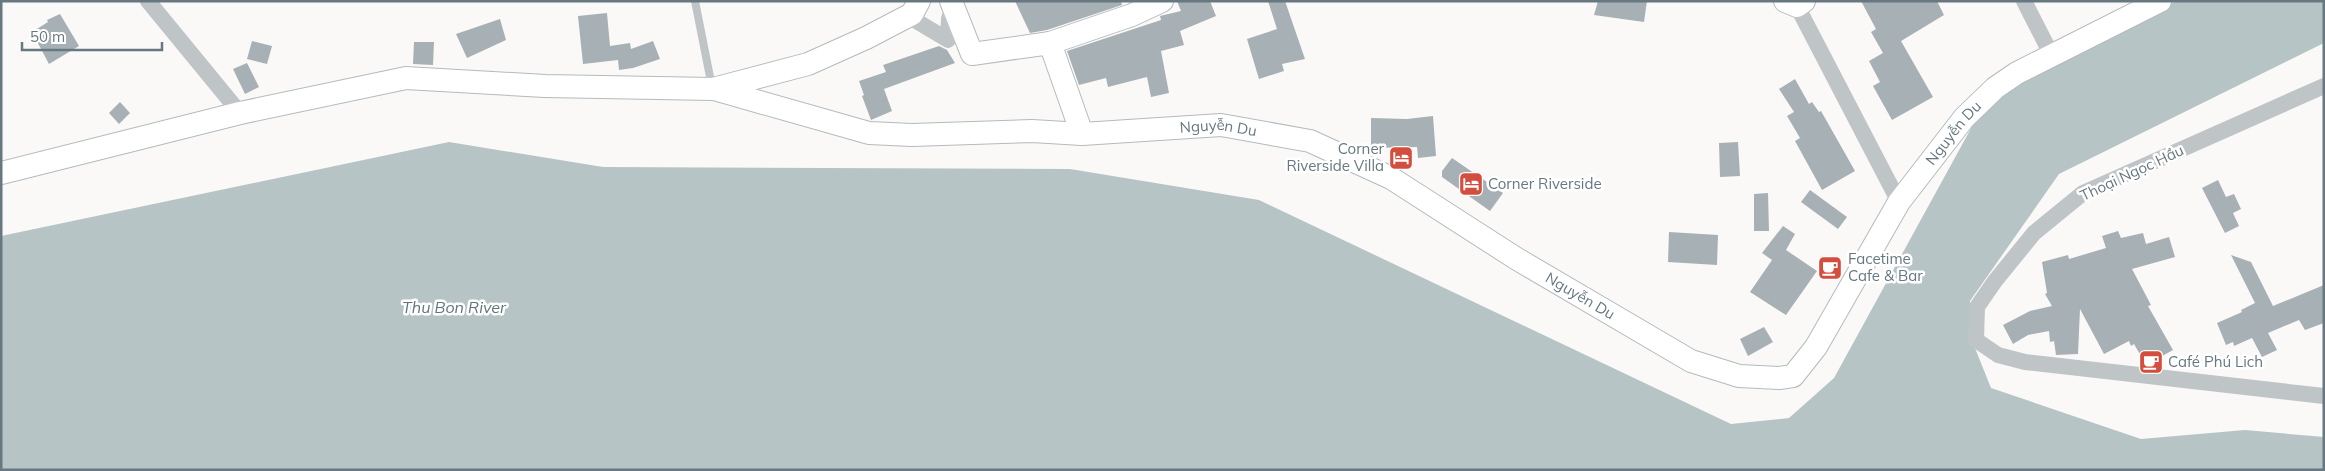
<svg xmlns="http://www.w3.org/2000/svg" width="2325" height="471" font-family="Mulish,sans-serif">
	<rect width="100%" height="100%" fill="#faf9f8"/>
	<path fill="#b7c4c6" d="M2176,1h148v42l-265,131 -89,127 1,37 20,50 150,51 104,-9 79,7v33h-2323v-234l448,-94 154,25 467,2 189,31 472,224 58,-6 45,-40 146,-266 22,-24z"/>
	<g fill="#a7b0b4">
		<path d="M1015,1h106l1,4 -75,25 -17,3z"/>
		<path d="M1177,1h33l6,15 -36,15 4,14 -23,6 8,42 -18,4 -4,-20 -39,10 -2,-9 -27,7 -12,-34 94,-31 -1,-4 21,-5z"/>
		<path d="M1268,1h17l20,58 -23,5 2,7 -25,8 -12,-40 30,-10z"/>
		<path d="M1598,1h49l-3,21 -50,-7z"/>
		<path d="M1861,1h76l7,14 -43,26 32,56 -41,23 -19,-34 7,-4 -11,-21 14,-8 -12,-21 5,-3z"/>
		<path d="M607,13l3,33 20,-3 1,6 22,-8 7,18 -27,9 -14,2 -1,-10 -35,4 -5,-48z"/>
		<path d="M60,14l19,32 -30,18 -17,-32 16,-10 -1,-2z"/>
		<path d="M500,19l6,21 -39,18 -11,-24z"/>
		<path d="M252,41l20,5 -5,18 -20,-5z"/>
		<path d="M414,42h20l-1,23 -20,-1z"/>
		<path d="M939,46l8,4 8,13 -71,26 8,22 -21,9 -9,-24 2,-1 -5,-14 27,-9 -3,-7z"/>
		<path d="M247,63l12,24 -14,7 -12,-25z"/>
		<path d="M1795,79l14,25 3,-2 7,10 2,-1 34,60 -33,19 -27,-49 5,-3 -13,-22 7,-4 -15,-23z"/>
		<path d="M120,102l10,11 -11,11 -10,-11z"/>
		<path d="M1433,116l3,40 -18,2 -1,-11 -46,1v-30l36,1z"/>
		<path d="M1738,142l2,34 -20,1 -1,-34z"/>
		<path d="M1452,158l51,35 -13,18 -48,-34v-6z"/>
		<path d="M2218,180l8,17 8,-3 7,15 -8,4 6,13 -14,7 -23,-45z"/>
		<path d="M1810,190l37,27 -9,12 -37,-27z"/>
		<path d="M1768,193l1,38h-15v-37z"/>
		<path d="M1783,226l12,8 -9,16 31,21 -31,44 -36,-23 22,-32 -10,-7z"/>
		<path d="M2118,231l3,7 22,-5 3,11 23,-7 6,20 -43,12 19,36 -3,1 25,44 -27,15 -12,-21 -3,2 -2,-5 -25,13 -24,-45 -2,45 -22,1 -2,-14 -4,1 -1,-11 -21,4 -15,9 -10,-19 27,-14 22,-5 -7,-12 2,-1 -5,-31 26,-7 1,4 37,-11 -4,-12z"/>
		<path d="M1669,232l49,3 -1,30 -49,-3z"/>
		<path d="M2231,255l20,7 22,44 51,-21v38l-19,7 -6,-10 -31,13 9,17 -15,7 -10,-19 -18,8 -1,-4 -7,3 -9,-22 25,-11 -1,-2 14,-7z"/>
		<path d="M1764,327l9,15 -25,14 -8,-17z"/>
	</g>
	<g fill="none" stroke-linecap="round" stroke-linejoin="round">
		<defs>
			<g id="secondary">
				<path id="s1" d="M951,1l21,53 78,-11 32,91 139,-9 89,16 81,37 126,81 174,102 48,15 40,2 14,-2 23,-29 83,-145 65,-84 31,-30 22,-15 143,-72"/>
				<path d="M1785,1l12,5 7,-5"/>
				<path d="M1050,43l82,-28 30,-14"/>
				<path d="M714,89l155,44 43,2 120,-4 50,3"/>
				<path d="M1,173l239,-60 166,-35 139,8 168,3 95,-25 58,-26 46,-24 7,-13"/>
			</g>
		</defs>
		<use href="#secondary" stroke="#b4babe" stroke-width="24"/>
		<path stroke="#bfc4c7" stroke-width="8" d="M695,1l17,86"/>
		<g stroke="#bfc4c7" stroke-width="16">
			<path d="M148,1l92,112"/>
			<path d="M2024,1l28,55"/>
			<path d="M1797,6l102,196"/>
			<path d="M908,16l40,24 1,-21 4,-14"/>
			<path d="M2324,86l-241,107 -49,40 -39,48 -18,26 -1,33 22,15 27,7 299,34"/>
		</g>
		<use href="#secondary" stroke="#fff" stroke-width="22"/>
	</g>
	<defs>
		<symbol id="hotel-square" viewBox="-11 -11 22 22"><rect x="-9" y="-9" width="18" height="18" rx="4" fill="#d34e3e" stroke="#fff"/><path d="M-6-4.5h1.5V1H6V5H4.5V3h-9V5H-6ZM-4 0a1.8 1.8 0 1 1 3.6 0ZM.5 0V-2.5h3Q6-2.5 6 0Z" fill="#fff"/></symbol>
		<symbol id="cafe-square" viewBox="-11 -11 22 22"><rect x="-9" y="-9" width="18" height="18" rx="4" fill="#d34e3e" stroke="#fff"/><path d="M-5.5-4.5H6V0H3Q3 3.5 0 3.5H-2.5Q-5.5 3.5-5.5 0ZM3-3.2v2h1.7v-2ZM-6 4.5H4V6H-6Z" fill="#fff"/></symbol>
	</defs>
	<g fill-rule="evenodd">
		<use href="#hotel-square" x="1387" y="144" width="28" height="28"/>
		<use href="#hotel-square" x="1457" y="170" width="28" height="28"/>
		<use href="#cafe-square" x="1816" y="254" width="28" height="28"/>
		<use href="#cafe-square" x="2137" y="348" width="28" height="28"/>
	</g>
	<g text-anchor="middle" stroke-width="5" stroke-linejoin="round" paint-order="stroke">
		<g font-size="15" fill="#677880" stroke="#fff">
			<text dy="5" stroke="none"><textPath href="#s1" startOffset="369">Nguyễn Du</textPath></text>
			<text dy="5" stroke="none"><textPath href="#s1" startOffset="1299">Nguyễn Du</textPath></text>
			<text transform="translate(2132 173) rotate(-25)" y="5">Thoại Ngọc Hầu</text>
			<text dy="5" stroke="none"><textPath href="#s1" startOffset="774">Nguyễn Du</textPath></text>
		</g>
		<g font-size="15" fill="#677880" stroke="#fff" text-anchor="start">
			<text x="1384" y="154" text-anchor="end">Corner<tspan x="1384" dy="17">Riverside Villa</tspan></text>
			<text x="1488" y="189">Corner Riverside</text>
			<text x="1848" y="264">Facetime<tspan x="1848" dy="17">Cafe &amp; Bar</tspan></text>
			<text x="2168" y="367">Café Phú Lich</text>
		</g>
		<g font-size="16" font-style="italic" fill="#627679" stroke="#fff">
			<text x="454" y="313">Thu Bon River</text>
		</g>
	</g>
	<rect width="2325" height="471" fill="none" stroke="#677880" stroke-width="5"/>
	<path d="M22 42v8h140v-8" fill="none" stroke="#677880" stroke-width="2.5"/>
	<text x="30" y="42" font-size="15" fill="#677880" stroke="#ffffff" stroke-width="4" paint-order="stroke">50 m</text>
</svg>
